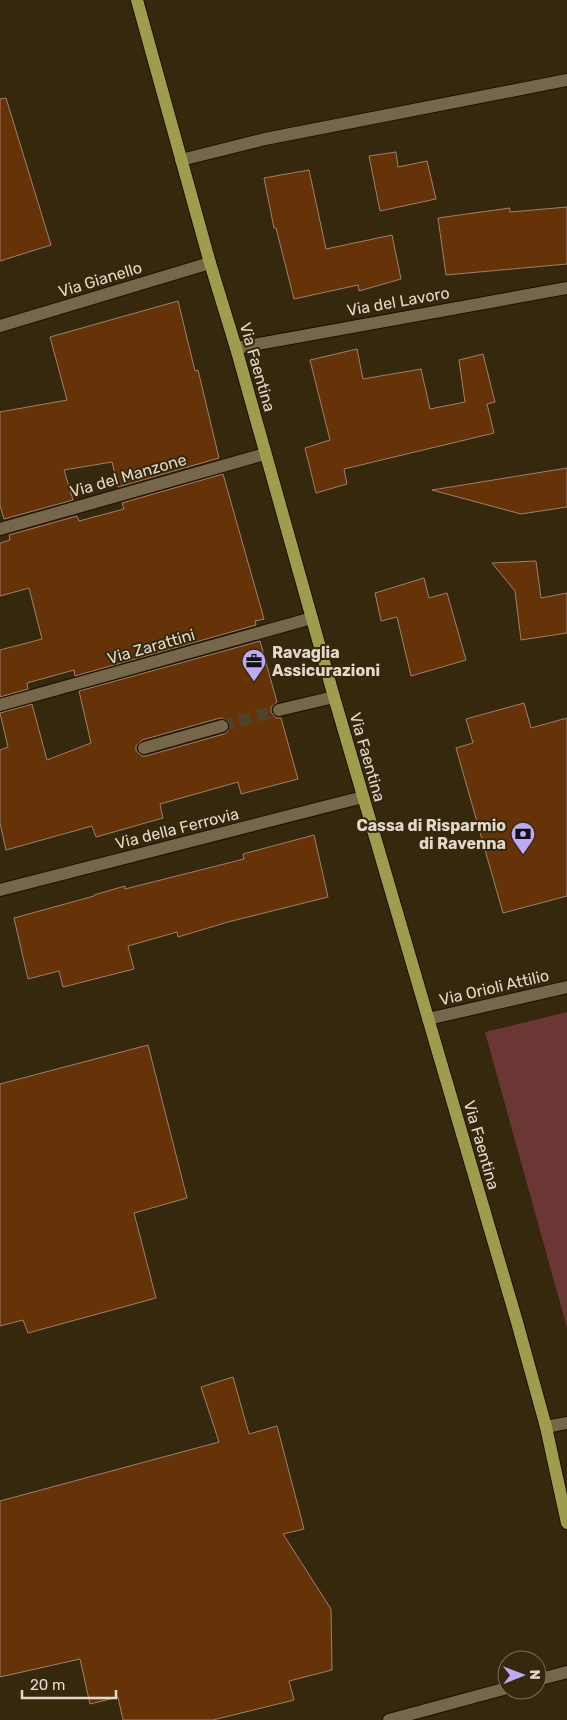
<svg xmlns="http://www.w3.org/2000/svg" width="567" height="1720" font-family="Rubik,sans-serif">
	<rect width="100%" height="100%" fill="#36280d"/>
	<path fill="#6b3734" d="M567,1012v316l-82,-296z"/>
	<g fill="#663308" stroke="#9d806d" fill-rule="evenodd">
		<path d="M6,98l45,147 -51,16v-162z"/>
		<path d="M396,152l2,15 29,-6 9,38 -56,12 -11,-55z"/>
		<path d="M309,170l17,79 66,-14 9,44 -42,12 -1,-6 -64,14 -18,-71h-2l-10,-50z"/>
		<path d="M567,207v57l-121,11 -8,-57 72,-10v4z"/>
		<path d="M178,301l17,70 3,-1 21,88 -101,29 -6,-25 -48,8 9,30 -69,19 -4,-13v-94l67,-12 -17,-63z"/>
		<path d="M357,349l6,30 58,-10 9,40 35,-7 -6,-42 24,-6 12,48 -8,2 7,29 -150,36 3,15 -31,9 -11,-45 25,-8 -20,-80z"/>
		<path d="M567,468v39l-46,7 -89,-24z"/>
		<path d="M223,474l41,145 -9,2 1,4 -181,51 -1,-6 -47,13 1,6 -28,8v-47l42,-11 -13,-51 -29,8v-53l10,-3 -1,-5 68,-19 2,5 45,-12 -2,-6z"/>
		<path d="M536,561l5,37 26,-5v40l-46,7 -6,-49 -23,-28z"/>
		<path d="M424,578l5,20 18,-5 19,67 -55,16 -14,-59 -16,4 -6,-28z"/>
		<path d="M260,641l17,61 -6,5v5l5,6h5l17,61 -57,15 -3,-12 -78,22 3,14 -67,19 -4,-11 -86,24 -6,-27v-73l8,-3 -8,-34 32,-9 15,56 44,-17 -12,-52zM220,718l7,2 3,4 -2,7 -4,3 -78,22h-4l-6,-5v-5l6,-6z"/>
		<path d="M524,703l7,25 36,-10v178l-64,17 -47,-165 17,-5 -7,-24z"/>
		<path d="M314,835l14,62 -100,25 -50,15 -1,-5 -49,14 6,23 -71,18 -4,-16 -31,8 -14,-61 80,-22v-1l31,-9v3l119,-30 -1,-5z"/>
		<path d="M148,1045l39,153 -53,15 22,85 -128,35 -5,-13 -23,6v-242z"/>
		<path d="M233,1377l16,57 28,-8 27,103 -21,5 48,75 1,61 -43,11 5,19 -81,20h-90l-5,-23 -28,7 -10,-45 -80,18v-176l219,-59 -18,-55z"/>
	</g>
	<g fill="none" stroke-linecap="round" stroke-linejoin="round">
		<path stroke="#504329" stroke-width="12" stroke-dasharray="12 6" stroke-linecap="butt" d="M222,726l57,-16"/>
		<defs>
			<g id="minor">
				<path d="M181,160l84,-21 302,-59"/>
				<path d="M0,326l210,-63"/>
				<path d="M236,348l331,-60"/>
				<path d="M0,529l265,-75"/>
				<path d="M0,705l312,-87"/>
				<path d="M279,710l55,-13"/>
				<path d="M144,748l78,-22"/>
				<path d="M0,890l363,-93"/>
				<path d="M428,1019l139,-32"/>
				<path d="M546,1427l21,-4"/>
				<path d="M537,1680l30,-8"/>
				<path d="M389,1720l118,-32"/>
			</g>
			<path id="major" d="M137,0l73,263 26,85 98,349 183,625 29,105 21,96"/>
		</defs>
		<use href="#minor" stroke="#1d1100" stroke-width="14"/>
		<use href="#major" stroke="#1d1100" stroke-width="14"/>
		<use href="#minor" stroke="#76674b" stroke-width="12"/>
		<use href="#major" stroke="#9e9c4d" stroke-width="12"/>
	</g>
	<defs>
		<symbol id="office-pin" viewBox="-11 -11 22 30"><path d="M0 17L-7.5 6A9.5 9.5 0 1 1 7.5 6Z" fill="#bea9f4" stroke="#36280d"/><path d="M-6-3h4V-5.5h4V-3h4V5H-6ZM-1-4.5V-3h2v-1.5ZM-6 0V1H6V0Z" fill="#111"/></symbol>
		<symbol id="bank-pin" viewBox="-11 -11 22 30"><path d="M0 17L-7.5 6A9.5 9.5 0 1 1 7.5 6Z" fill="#bea9f4" stroke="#36280d"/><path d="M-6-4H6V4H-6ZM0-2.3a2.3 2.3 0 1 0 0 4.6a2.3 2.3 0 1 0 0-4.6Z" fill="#111"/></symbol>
	</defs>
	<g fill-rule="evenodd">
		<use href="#office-pin" x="240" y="647" width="28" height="38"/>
		<use href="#bank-pin" x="509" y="820" width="28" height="38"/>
	</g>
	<g text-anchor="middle" stroke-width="4" stroke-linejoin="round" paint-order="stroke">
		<g font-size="16" fill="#e2d9ca" stroke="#36280d">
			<text transform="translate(100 279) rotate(-17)" y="6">Via Gianello</text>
			<text transform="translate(398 301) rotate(-10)" y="6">Via del Lavoro</text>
			<text transform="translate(258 367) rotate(74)" y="6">Via Faentina</text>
			<text transform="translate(128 475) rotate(-16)" y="6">Via del Manzone</text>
			<text transform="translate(151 646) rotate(-16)" y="6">Via Zarattini</text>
			<text transform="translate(368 757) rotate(74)" y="6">Via Faentina</text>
			<text transform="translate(177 828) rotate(-14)" y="6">Via della Ferrovia</text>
			<text transform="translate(494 987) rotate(-13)" y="6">Via Orioli Attilio</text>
			<text transform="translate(482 1145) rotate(74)" y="6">Via Faentina</text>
		</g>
		<g font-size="16" font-weight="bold" fill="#e2d9ca" stroke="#36280d" text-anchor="start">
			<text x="272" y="658">Ravaglia<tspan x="272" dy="18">Assicurazioni</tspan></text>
			<text x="506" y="831" text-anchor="end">Cassa di Risparmio<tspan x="506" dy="18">di Ravenna</tspan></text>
		</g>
	</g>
	<g transform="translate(522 1675) rotate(89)"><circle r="24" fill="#36280d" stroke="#7b6f59"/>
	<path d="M0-4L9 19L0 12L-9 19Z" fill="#bea9f4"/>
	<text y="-8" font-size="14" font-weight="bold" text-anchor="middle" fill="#e2d9ca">N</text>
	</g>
	<path d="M22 1690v8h94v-8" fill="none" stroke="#e2d9ca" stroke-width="2.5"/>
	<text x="30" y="1690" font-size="15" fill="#e2d9ca" stroke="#36280d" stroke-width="4" paint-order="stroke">20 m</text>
</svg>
